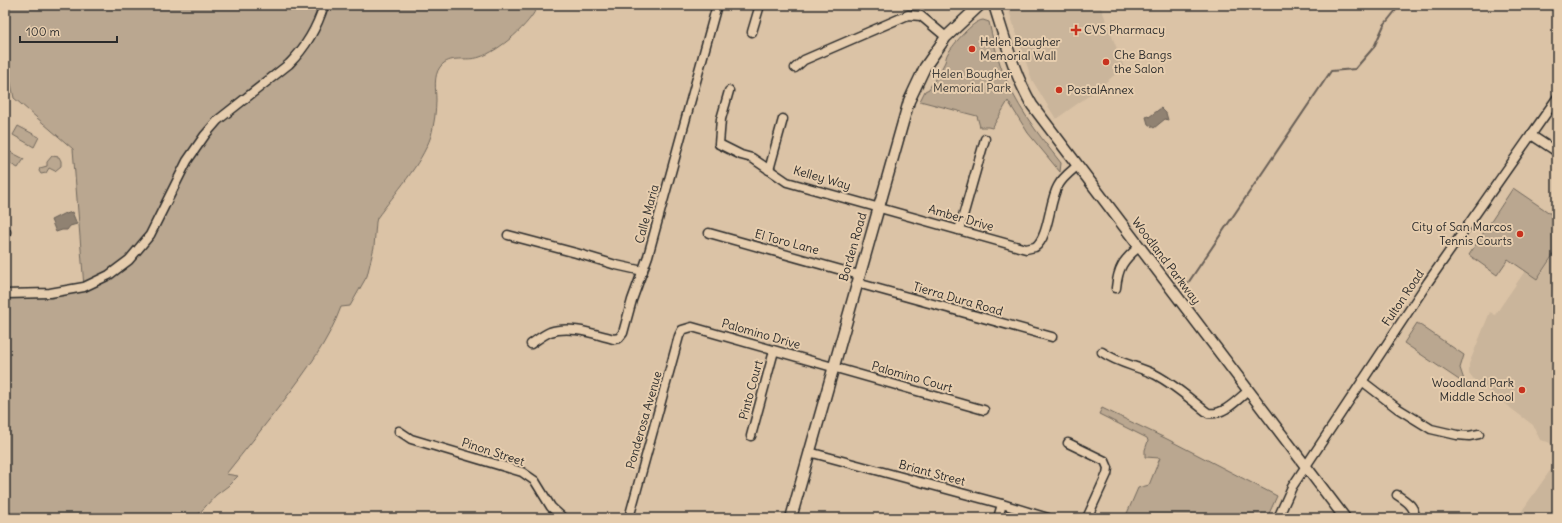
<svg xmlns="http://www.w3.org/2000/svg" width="1562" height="523" font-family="Delius,sans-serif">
	<rect width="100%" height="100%" fill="#dbc3a6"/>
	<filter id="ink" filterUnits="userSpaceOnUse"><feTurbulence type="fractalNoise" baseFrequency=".025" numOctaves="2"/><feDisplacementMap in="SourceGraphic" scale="8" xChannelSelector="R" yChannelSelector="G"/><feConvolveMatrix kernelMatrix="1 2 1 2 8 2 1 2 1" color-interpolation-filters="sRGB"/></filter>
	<g filter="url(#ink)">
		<g fill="#cab59b">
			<path d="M1007,5h93l24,62 -30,25 -38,27 -24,-39z"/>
			<path d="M1557,251v267h-40l37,-53 2,-6 -2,-13 -6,-4 -8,-2 -7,-15 -57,-43 -7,-9v-9l21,-52 5,3 30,-44 13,8z"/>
		</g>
		<g fill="#baa790" stroke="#72695e">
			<path d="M5,5h533c-7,19 -39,46 -58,52 -14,5 -30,-3 -40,10 -7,10 -4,22 -4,33 0,11 -2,25 -5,36 -10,29 -36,57 -54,82l-1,4 -2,25 -7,29 -17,30 -9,1c-12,33 -34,63 -56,92 -19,25 -39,50 -59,75l12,2 -10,10 -12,9 -21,23h-190v-224l79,-7 -11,-138 -59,-51 -9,-43z"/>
			<path d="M983,20l6,2c3,15 7,30 12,45 13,36 36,66 60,96l-1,9 -32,-39 -20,-32 -16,27 -4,-1h-8l-3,-11 -57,-15 5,-10 4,-2c5,-9 12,-18 16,-27 1,-3 1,-6 3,-9 6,-9 24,-32 35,-33z"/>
			<path d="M18,126l21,11 -5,10 -21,-12z"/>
			<path d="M5,149l19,10 -6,9 -13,-7z"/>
			<path d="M52,156l7,1 2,4v5l-6,5 -6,-3 -3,5 -5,1 -2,-3 1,-3 7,-2v-4z"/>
			<path d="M1513,188l44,30v31l-20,30 -29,-20 -11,16 -28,-20z"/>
			<path d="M1417,323l47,32 -4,13 4,12 -2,2 -58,-39z"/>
			<path d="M1102,408l65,31 110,57 -10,22h-142l13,-30 11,-3 11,-27 -15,-1v-7l3,-9 -1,-3 -48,-24z"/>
		</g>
		<g fill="#908272" stroke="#685f56">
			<path d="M1161,108l5,5 2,7 -3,-1 -11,9 -6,-4 -2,-7 2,-1 1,1z"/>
			<path d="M72,212l5,12 -7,2 -3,4h-5l-6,2 -5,-12 14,-7 1,1z"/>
		</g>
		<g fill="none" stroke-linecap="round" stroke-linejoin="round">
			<path stroke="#685f56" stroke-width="2" d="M1186,286l145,-215 24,-2 19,-22 10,-22 16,-20"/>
			<defs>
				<g id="minor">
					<path d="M752,32l8,-27"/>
					<path d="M795,68l9,-8 104,-45 13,1 25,21"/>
					<path d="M729,91l-8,28 -2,25 22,11 11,3 35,24 239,67 9,-2c14,-9 14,-46 23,-61 4,-8 12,-14 19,-20"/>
					<path d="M1531,135l26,17"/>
					<path d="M769,170l14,-51"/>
					<path d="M959,230l26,-91"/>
					<path d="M5,233l1,-1"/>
					<path d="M709,233l150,42"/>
					<path d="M508,235l68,18 40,12 27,6"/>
					<path d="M857,283l195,54"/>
					<path d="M1116,288c2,-20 7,-28 23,-41"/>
					<path d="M5,294l45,-1 34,-6 25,-12 20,-15 21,-25 37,-74 18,-26 13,-15 71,-56c17,-17 28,-36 35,-59"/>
					<path d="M531,344c6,-4 12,-9 19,-12 20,-7 44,2 64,7l5,-1 4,-5 9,-33 16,-44 69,-251"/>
					<path d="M1102,352c17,12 36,14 54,23 19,10 35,25 52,38 15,3 29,-13 40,-22"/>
					<path d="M1362,381l35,27 34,21 26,6 12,1 10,-2"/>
					<path d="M399,431l12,8 111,33 13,9 16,26 12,11"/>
					<path d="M751,436l23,-85"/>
					<path d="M1068,443l37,18 3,7 -1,6 -20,44"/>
					<path d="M809,452l193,52 46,14"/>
					<path d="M1397,495c9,6 18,11 18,23"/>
					<path d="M629,518l50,-182 3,-6 10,-3 292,83"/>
					<path d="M998,518l4,-14"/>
					<path d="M1278,518l14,-31 136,-205 129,-184"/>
				</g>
				<g id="major">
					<path d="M994,5c11,34 20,69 38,100l313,413"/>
					<path d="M791,518l118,-417 16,-34 21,-30 34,-32"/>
				</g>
			</defs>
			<use href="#minor" stroke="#2b2b2b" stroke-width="11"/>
			<use href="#major" stroke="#2b2b2b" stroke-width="13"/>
			<use href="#minor" stroke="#e6cdae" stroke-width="8"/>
			<use href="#major" stroke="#e6cdae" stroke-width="10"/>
		</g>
	</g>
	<g fill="#c8321e" stroke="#e6cdae" stroke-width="1.5">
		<path d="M1074 24h4v4h4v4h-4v4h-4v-4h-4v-4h4z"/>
		<circle cx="972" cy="49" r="4"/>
		<circle cx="1106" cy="62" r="4"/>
		<circle cx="1059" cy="90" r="4"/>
		<circle cx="1520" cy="234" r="4"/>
		<circle cx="1522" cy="390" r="4"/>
	</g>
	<g text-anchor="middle" stroke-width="4" stroke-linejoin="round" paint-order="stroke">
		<g font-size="12" fill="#2b2b2b" stroke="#e6cdae" text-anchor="start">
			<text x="1084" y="34">CVS Pharmacy</text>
			<text x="980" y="46">Helen Bougher<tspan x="980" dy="14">Memorial Wall</tspan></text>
			<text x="1114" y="59">Che Bangs<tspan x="1114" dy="14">the Salon</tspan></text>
			<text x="1067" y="94">PostalAnnex</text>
			<text x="1512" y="231" text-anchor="end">City of San Marcos<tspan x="1512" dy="14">Tennis Courts</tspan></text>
			<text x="1514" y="387" text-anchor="end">Woodland Park<tspan x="1514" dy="14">Middle School</tspan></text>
		</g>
		<g font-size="12" fill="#403e3a" stroke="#e6cdae">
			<text x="972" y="78">Helen Bougher<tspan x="972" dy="14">Memorial Park</tspan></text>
		</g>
		<g font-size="12" fill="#2b2b2b" stroke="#e6cdae">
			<text transform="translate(822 178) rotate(16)" y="4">Kelley Way</text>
			<text transform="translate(647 214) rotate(-75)" y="4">Calle Maria</text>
			<text transform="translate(961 218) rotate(16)" y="4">Amber Drive</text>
			<text transform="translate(787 242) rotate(15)" y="4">El Toro Lane</text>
			<text transform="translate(853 247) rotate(-74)" y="4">Borden Road</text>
			<text transform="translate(1166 261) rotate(53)" y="4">Woodland Parkway</text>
			<text transform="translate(1403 298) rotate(-56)" y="4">Fulton Road</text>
			<text transform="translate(958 299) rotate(16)" y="4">Tierra Dura Road</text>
			<text transform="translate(761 334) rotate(16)" y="4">Palomino Drive</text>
			<text transform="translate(912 377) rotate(16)" y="4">Palomino Court</text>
			<text transform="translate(751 390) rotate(-75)" y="4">Pinto Court</text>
			<text transform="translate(644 420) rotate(-74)" y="4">Ponderosa Avenue</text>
			<text transform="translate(493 452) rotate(18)" y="4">Pinon Street</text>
			<text transform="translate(932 473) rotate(15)" y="4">Briant Street</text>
		</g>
	</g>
	<rect width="1562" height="523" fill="none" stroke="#e6cdae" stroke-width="20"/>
	<rect x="10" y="10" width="1542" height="503" fill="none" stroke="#2b2b2b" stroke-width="1.5" filter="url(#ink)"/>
	<path d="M20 36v6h97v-6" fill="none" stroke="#2b2b2b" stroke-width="2"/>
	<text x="26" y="36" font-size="12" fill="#2b2b2b" stroke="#e6cdae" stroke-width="3" paint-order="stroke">100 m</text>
</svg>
